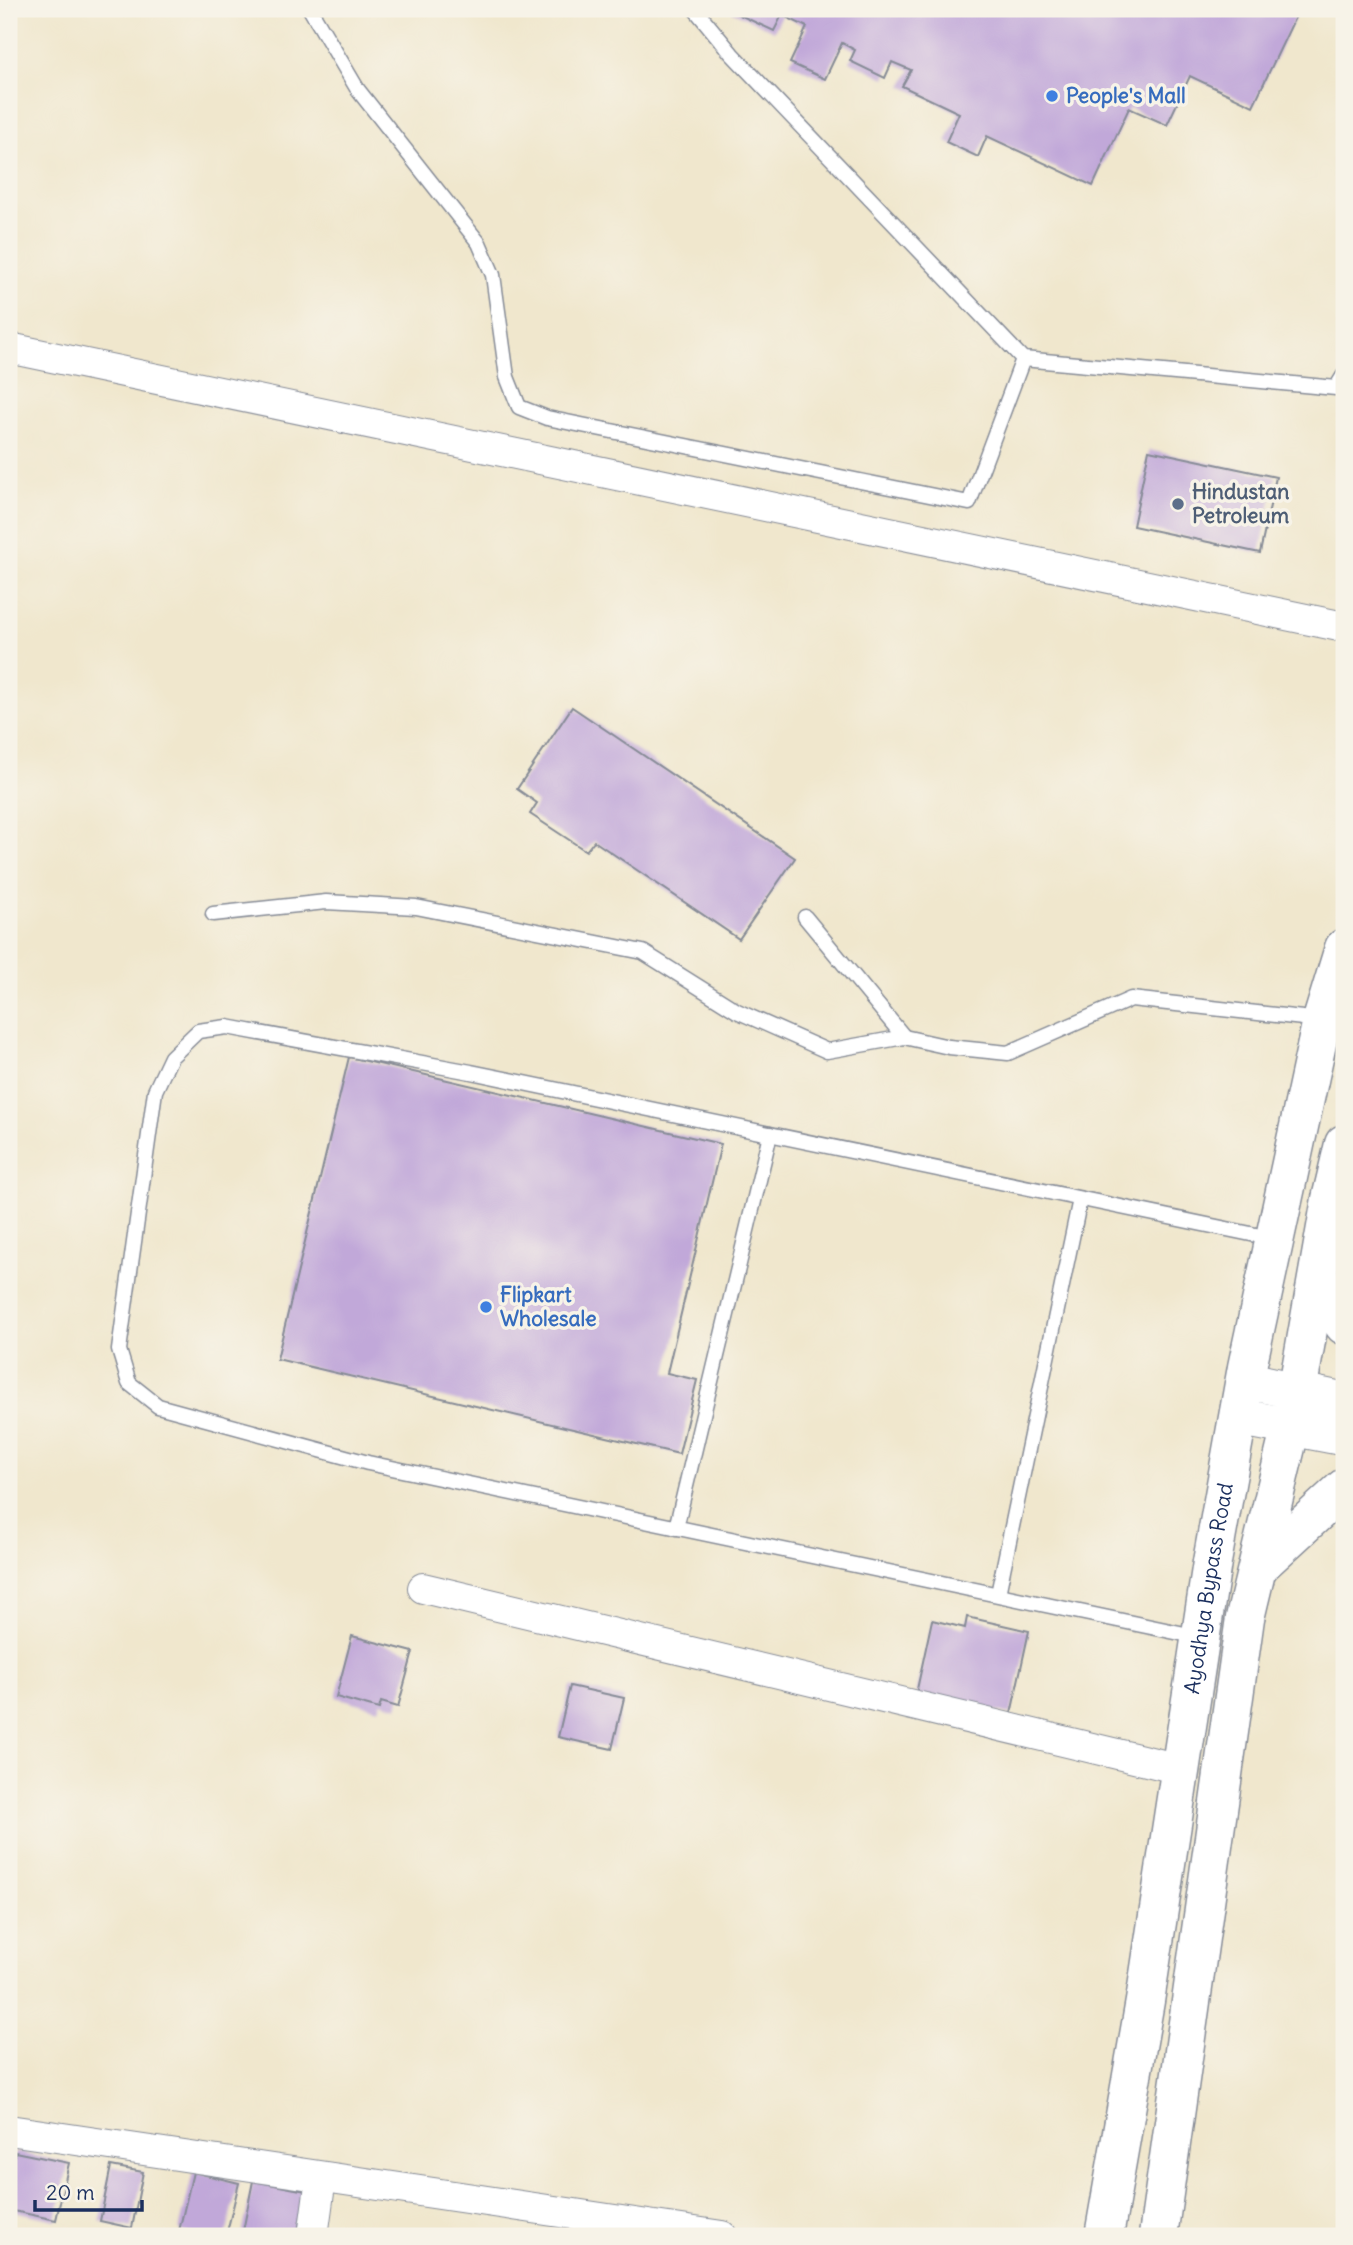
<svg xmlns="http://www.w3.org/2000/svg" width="1353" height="2245" font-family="Delius,sans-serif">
	<rect width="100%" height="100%" fill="#f7f3e8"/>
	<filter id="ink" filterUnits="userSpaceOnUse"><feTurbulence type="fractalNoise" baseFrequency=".0143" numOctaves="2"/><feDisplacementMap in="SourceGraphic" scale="14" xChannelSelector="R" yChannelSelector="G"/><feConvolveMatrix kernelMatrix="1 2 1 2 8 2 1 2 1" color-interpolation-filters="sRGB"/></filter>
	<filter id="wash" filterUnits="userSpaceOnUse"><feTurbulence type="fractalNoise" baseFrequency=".00686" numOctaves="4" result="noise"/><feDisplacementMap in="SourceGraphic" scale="28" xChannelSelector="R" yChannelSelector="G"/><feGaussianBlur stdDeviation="1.57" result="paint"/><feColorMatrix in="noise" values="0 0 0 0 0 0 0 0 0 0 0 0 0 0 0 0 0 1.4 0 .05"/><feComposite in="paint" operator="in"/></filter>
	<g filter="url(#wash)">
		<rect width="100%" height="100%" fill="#f0e7cd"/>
		<g id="blocks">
			<g fill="#c1a8d9">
				<path d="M727,9h572l-46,97 -63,-30 -23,49 -38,-17 -36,78 -106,-50 -9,21 -32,-15 13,-29 -57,-27 9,-16 -19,-8 -7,16 -35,-17 5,-11 -13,-7 -17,36 -35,-16 17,-36 -25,-12 -8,16z"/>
				<path d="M1149,450l127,27 -16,76 -127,-27z"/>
				<path d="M572,707l223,151 -56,81 -145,-98 -8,10 -56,-37 7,-11 -20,-14z"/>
				<path d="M349,1057l372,87 -54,229 30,7 -18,74 -402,-95z"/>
				<path d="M967,1617l62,14 -18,83 -95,-20 16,-74 33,8z"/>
				<path d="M352,1636l61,16 -15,55 -17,-5 -2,7 -43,-12z"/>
				<path d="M570,1686l54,12 -12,51 -54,-12z"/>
				<path d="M15,2152l54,11 -13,57 -47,-10v-26z"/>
				<path d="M111,2166l32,6 -11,56 -32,-7z"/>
				<path d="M193,2172l46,11 -13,53h-24l-23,-5z"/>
				<path d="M253,2181l53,10 -9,45h-55z"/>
			</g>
		</g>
	</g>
	<g filter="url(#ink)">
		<use href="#blocks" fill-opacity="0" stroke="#868b96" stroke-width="2"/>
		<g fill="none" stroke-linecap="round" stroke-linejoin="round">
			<defs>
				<g id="service">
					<path d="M310,9l48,81 121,153 14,32 14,102 12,30 28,11 422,85 54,-144"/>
					<path d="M695,9l37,45 291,305 313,29 8,-13"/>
					<path d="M213,914l113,-12 90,5 227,45 94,59 90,40 77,-14 45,10 59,6 123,-54 190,21"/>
					<path d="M805,917l99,120"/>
					<path d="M676,1528l94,-394"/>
					<path d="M998,1594l82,-395"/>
					<path d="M1199,1637l-831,-174 -210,-57 -29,-23 -10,-33 36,-259 16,-34 27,-26 29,-4 244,45 804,167"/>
				</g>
				<g id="minor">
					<path d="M9,348l1335,279"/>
					<path d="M423,1588l757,181"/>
					<path d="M9,2130l713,106"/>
					<path d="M313,2236l8,-58"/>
				</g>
				<g id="tertiary">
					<path d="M1245,1380l99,21"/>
					<path d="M1239,1417l105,20"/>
				</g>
				<g id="primary">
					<path d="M1319,1275l8,25 17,25"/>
					<path d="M1259,1566l85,-78"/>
					<path id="s1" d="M1104,2236l41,-235 67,-439 35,-195 75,-347 22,-72"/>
					<path d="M1158,2236l87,-618 46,-192 40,-227 13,-55"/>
				</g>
			</defs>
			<use href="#service" stroke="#868b96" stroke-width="17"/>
			<use href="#minor" stroke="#868b96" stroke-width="32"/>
			<use href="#tertiary" stroke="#868b96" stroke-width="39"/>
			<use href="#primary" stroke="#868b96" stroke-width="41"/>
			<use href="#service" stroke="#fff" stroke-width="14"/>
			<use href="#minor" stroke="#fff" stroke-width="30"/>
			<use href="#tertiary" stroke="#fff" stroke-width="37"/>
			<use href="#primary" stroke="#fff" stroke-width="38"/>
		</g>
	</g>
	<g fill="#3f7fe0" stroke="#f7f3e8" stroke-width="2.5">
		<circle cx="1052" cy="96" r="7"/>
		<circle cx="486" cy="1307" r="7"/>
	</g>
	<circle fill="#5c6f8a" stroke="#f7f3e8" stroke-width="2.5" cx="1178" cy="504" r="7"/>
	<g text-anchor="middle" stroke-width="7" stroke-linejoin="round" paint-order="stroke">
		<g font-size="21" font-weight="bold" fill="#366cbe" stroke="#f7f3e8" text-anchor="start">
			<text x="1066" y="103">People's Mall</text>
			<text x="500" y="1302">Flipkart<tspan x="500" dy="24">Wholesale</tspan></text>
		</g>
		<g font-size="21" font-weight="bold" fill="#4e5e75" stroke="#f7f3e8" text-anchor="start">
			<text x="1192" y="499">Hindustan<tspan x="1192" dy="24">Petroleum</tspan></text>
		</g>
		<g font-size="21" fill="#1b2f5e" stroke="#f7f3e8">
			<text dy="7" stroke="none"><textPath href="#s1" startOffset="656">Ayodhya Bypass Road</textPath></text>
		</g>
	</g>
	<rect width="1353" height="2245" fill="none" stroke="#f7f3e8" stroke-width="35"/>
	<path d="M35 2200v10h107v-10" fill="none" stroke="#1b2f5e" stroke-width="3.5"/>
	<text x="46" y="2200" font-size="21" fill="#1b2f5e" stroke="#f7f3e8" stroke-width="5" paint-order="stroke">20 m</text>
</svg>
